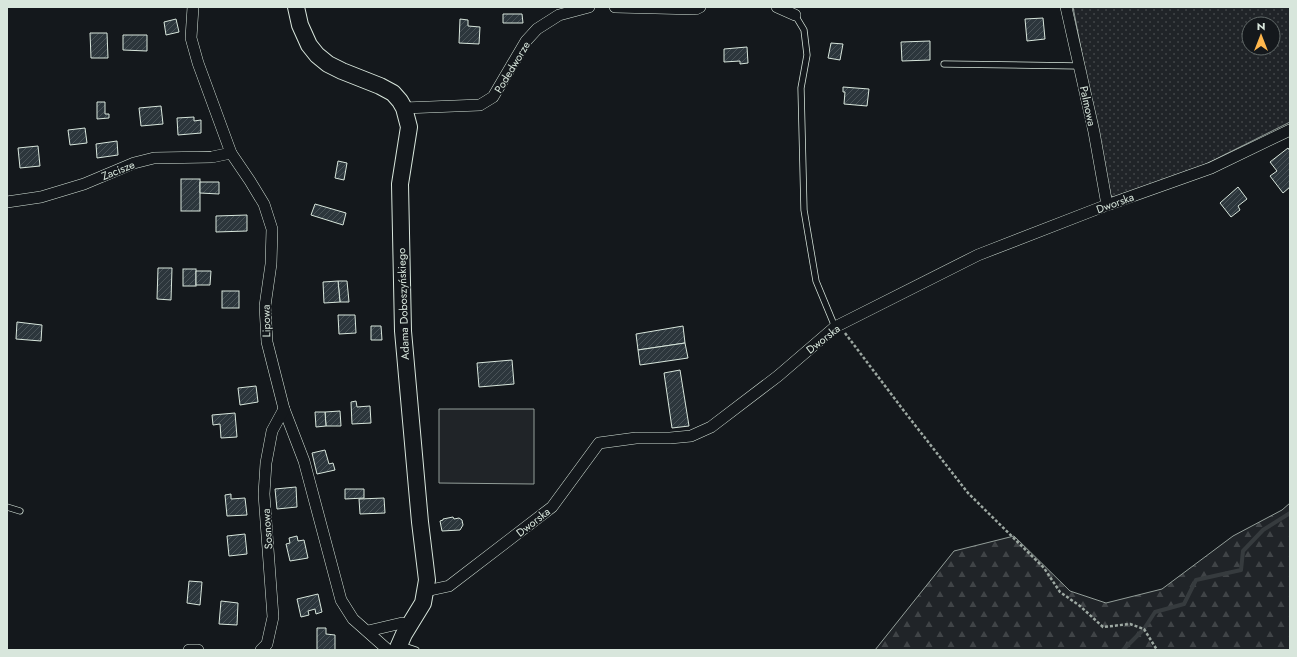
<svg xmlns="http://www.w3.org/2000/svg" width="1297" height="657" font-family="Jost,sans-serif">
	<defs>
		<pattern id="grass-dots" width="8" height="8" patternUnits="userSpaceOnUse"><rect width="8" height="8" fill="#202428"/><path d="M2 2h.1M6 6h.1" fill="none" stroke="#404447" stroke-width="1.8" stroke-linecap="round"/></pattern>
		<pattern id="forest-firs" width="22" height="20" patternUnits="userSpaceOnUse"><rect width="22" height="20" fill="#202428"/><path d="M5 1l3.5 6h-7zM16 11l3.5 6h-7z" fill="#404447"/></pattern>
		<pattern id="building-hatch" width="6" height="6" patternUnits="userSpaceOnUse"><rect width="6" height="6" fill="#2c363c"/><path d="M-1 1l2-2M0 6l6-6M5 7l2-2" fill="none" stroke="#4a5358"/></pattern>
	</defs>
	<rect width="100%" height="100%" fill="#14181c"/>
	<path fill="url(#grass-dots)" stroke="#939e99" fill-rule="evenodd" d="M1073,7h217v115l-102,51 -74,25 -5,-4zM1249,24h24v24h-24z"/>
	<path fill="url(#forest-firs)" stroke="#939e99" d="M1290,503v147h-415l79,-99 60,-15 56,55 36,12 56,-14 71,-53 49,-26z"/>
	<path fill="#202428" stroke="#939e99" d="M439,409h95v75l-95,-1z"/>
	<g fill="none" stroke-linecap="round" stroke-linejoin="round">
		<path stroke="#363b3e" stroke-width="4" d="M1123,650l21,-21 11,-17 29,-8 12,-24 45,-10 2,-19 20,-21 27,-17"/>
	</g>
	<g fill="url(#building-hatch)" stroke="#d8e6dc">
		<path d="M503,14h19l1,9h-20z"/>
		<path d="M1043,18l2,21 -18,2 -2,-22z"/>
		<path d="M176,19l3,13 -13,3 -2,-13z"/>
		<path d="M460,19l8,1v6l12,1 -1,17 -20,-1z"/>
		<path d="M90,33h17l1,25h-17z"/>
		<path d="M123,35h24v16l-24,-1z"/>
		<path d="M930,41v19l-28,1 -1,-19z"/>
		<path d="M831,43l12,1 -3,16 -12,-2z"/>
		<path d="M747,47l1,16 -8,1v-3l-16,1v-13z"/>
		<path d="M843,87l26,2 -2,17 -23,-2 1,-12h-2z"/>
		<path d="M97,102h8v12h4v4l-12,1z"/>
		<path d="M161,106l2,18 -22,2 -2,-18z"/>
		<path d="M194,117v4l7,-1v13l-23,2 -1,-17z"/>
		<path d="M85,128l2,15 -17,2 -2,-15z"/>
		<path d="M117,141l1,14 -21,3 -1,-14z"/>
		<path d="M38,146l2,20 -20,2 -2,-20z"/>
		<path d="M1288,148l2,3v36l-7,6 -13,-17 7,-5 -7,-9z"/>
		<path d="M338,161l9,2 -3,17 -9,-2z"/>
		<rect x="181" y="179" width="19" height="32"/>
		<path d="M200,182h19v12l-19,-1z"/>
		<path d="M1238,187l9,12 -9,7 2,4 -9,7 -11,-14z"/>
		<path d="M315,204l31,9 -3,12 -32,-10z"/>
		<path d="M247,215v16l-31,1v-16z"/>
		<path d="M158,268h14l-1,32 -14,-1z"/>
		<rect x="183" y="269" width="13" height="17"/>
		<path d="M196,271h15l-1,14h-14z"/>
		<path d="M338,281h9l2,21h-9z"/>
		<path d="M338,281l2,21 -16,1 -1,-21z"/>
		<rect x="222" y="291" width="17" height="17"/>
		<path d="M338,315h17l1,18 -17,1z"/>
		<path d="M17,322l25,3 -1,16 -25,-2z"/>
		<path d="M371,326h10l1,14h-11z"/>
		<path d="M683,326l2,17 -47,7 -2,-16z"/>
		<path d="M685,343l3,15 -48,7 -2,-15z"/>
		<path d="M512,360l2,24 -35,3 -2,-24z"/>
		<path d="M680,370l9,56 -17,2 -8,-55z"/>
		<path d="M256,386l2,16 -18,3 -2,-17z"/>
		<path d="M356,401l1,6 13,-1 1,17 -19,1 -1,-22z"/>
		<path d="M340,411l1,15h-15l-1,-14z"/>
		<path d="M315,412h10l1,14 -10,1z"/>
		<path d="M235,413l2,24 -16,1 -1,-14 -7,1 -1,-10z"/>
		<path d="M325,450l4,14 4,-1 2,7 -18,4 -5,-21z"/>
		<path d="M296,487l1,20 -20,2 -2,-20z"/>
		<path d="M345,489h19v9l-19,1z"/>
		<path d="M231,494v5l14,-1 2,17 -20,1 -2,-21z"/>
		<path d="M384,498l1,15 -25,1 -1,-15z"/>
		<path d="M453,517l1,2 5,-1 3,2 1,5 -3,5 -18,1 -2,-10 3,-1v-1z"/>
		<path d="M245,534l2,20 -18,2 -2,-20z"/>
		<path d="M297,536l1,5 6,-1 4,18 -18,3 -4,-17 4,-1 -1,-5z"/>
		<path d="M189,581l13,1 -2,23 -13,-2z"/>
		<path d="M318,594l4,18 -6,2 -1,-5 -7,2 1,4 -8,2 -4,-18z"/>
		<path d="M221,601l17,2 -1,22 -18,-1z"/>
		<path d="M317,628h9v6l9,1v15h-18z"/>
	</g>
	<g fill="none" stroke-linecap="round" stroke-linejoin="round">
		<defs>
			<g id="lane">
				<path d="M795,15l9,15 3,25 -6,33 3,122 12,71 19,46"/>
				<path d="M944,64l135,2"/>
				<path d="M7,507l13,4"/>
				<path d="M401,645l15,5"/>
			</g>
			<g id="street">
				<path d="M193,7l-2,31 7,25 33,90 19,28 14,23 8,25 -1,35 -6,42 2,36 17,67 20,52 37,139 12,19 35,31"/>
				<path d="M615,7l81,2 4,-2"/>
				<path d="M777,7l18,8"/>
				<path d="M1066,7l28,125 13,73"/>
				<path d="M404,108l76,-3 13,-8 33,-56 11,-12 22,-14 30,-8"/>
				<path d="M7,202l34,-5 43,-13 50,-21 20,-5 58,-1 19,-4"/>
				<path d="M426,591l23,-5 103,-79 47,-64 37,-5h34l21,-2 20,-9 67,-51 57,-49 143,-72 129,-50 104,-37 79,-38"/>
				<path d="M368,631l34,-8 7,3"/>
				<path d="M189,650h9"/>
				<path d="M261,650l6,-6 6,-27 -9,-123 2,-31 6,-32 12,-22"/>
			</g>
			<path id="secondary" d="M296,7l4,18 9,20 8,10 11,9 14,7 38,15 13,7 7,8 4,7 5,19 -9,57 3,147 17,191 7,58 -4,23 -19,31 -7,16"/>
		</defs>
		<use href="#lane" stroke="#d8e6dc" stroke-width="7"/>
		<use href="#street" stroke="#d8e6dc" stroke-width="12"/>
		<use href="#secondary" stroke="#d8e6dc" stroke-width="18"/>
		<path stroke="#9da8a2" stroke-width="2.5" stroke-dasharray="3 2" stroke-linecap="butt" d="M845,333l59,78 64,82 76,75 16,24 20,14 23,21 27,-3 14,5 13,21"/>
		<use href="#lane" stroke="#14181c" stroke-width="5.5"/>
		<use href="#street" stroke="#14181c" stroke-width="11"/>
		<use href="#secondary" stroke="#14181c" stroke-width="16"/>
	</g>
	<g text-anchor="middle" stroke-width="3" stroke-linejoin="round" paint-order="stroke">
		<g font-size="11" fill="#d8e6dc" stroke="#14181c">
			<text transform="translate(512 67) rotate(-59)" y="4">Podedworze</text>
			<text transform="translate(1088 106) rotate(78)" y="4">Palmowa</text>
			<text transform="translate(118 170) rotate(-22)" y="4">Zacisze</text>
			<text transform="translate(1115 203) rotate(-20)" y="4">Dworska</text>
			<text transform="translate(403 304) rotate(-92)" y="4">Adama Doboszyńskiego</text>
			<text transform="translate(266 321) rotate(-91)" y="4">Lipowa</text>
			<text transform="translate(823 339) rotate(-38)" y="4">Dworska</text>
			<text transform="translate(533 522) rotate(-38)" y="4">Dworska</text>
			<text transform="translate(267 529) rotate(-94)" y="4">Sosnowa</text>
		</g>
	</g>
	<rect width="1297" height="657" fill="none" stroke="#d8e6dc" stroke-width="16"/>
	<g transform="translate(1261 36)"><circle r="19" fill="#14181c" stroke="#626a69"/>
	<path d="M0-3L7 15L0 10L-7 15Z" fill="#ffb74d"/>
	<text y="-6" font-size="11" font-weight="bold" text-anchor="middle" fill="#d8e6dc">N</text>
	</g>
</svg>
